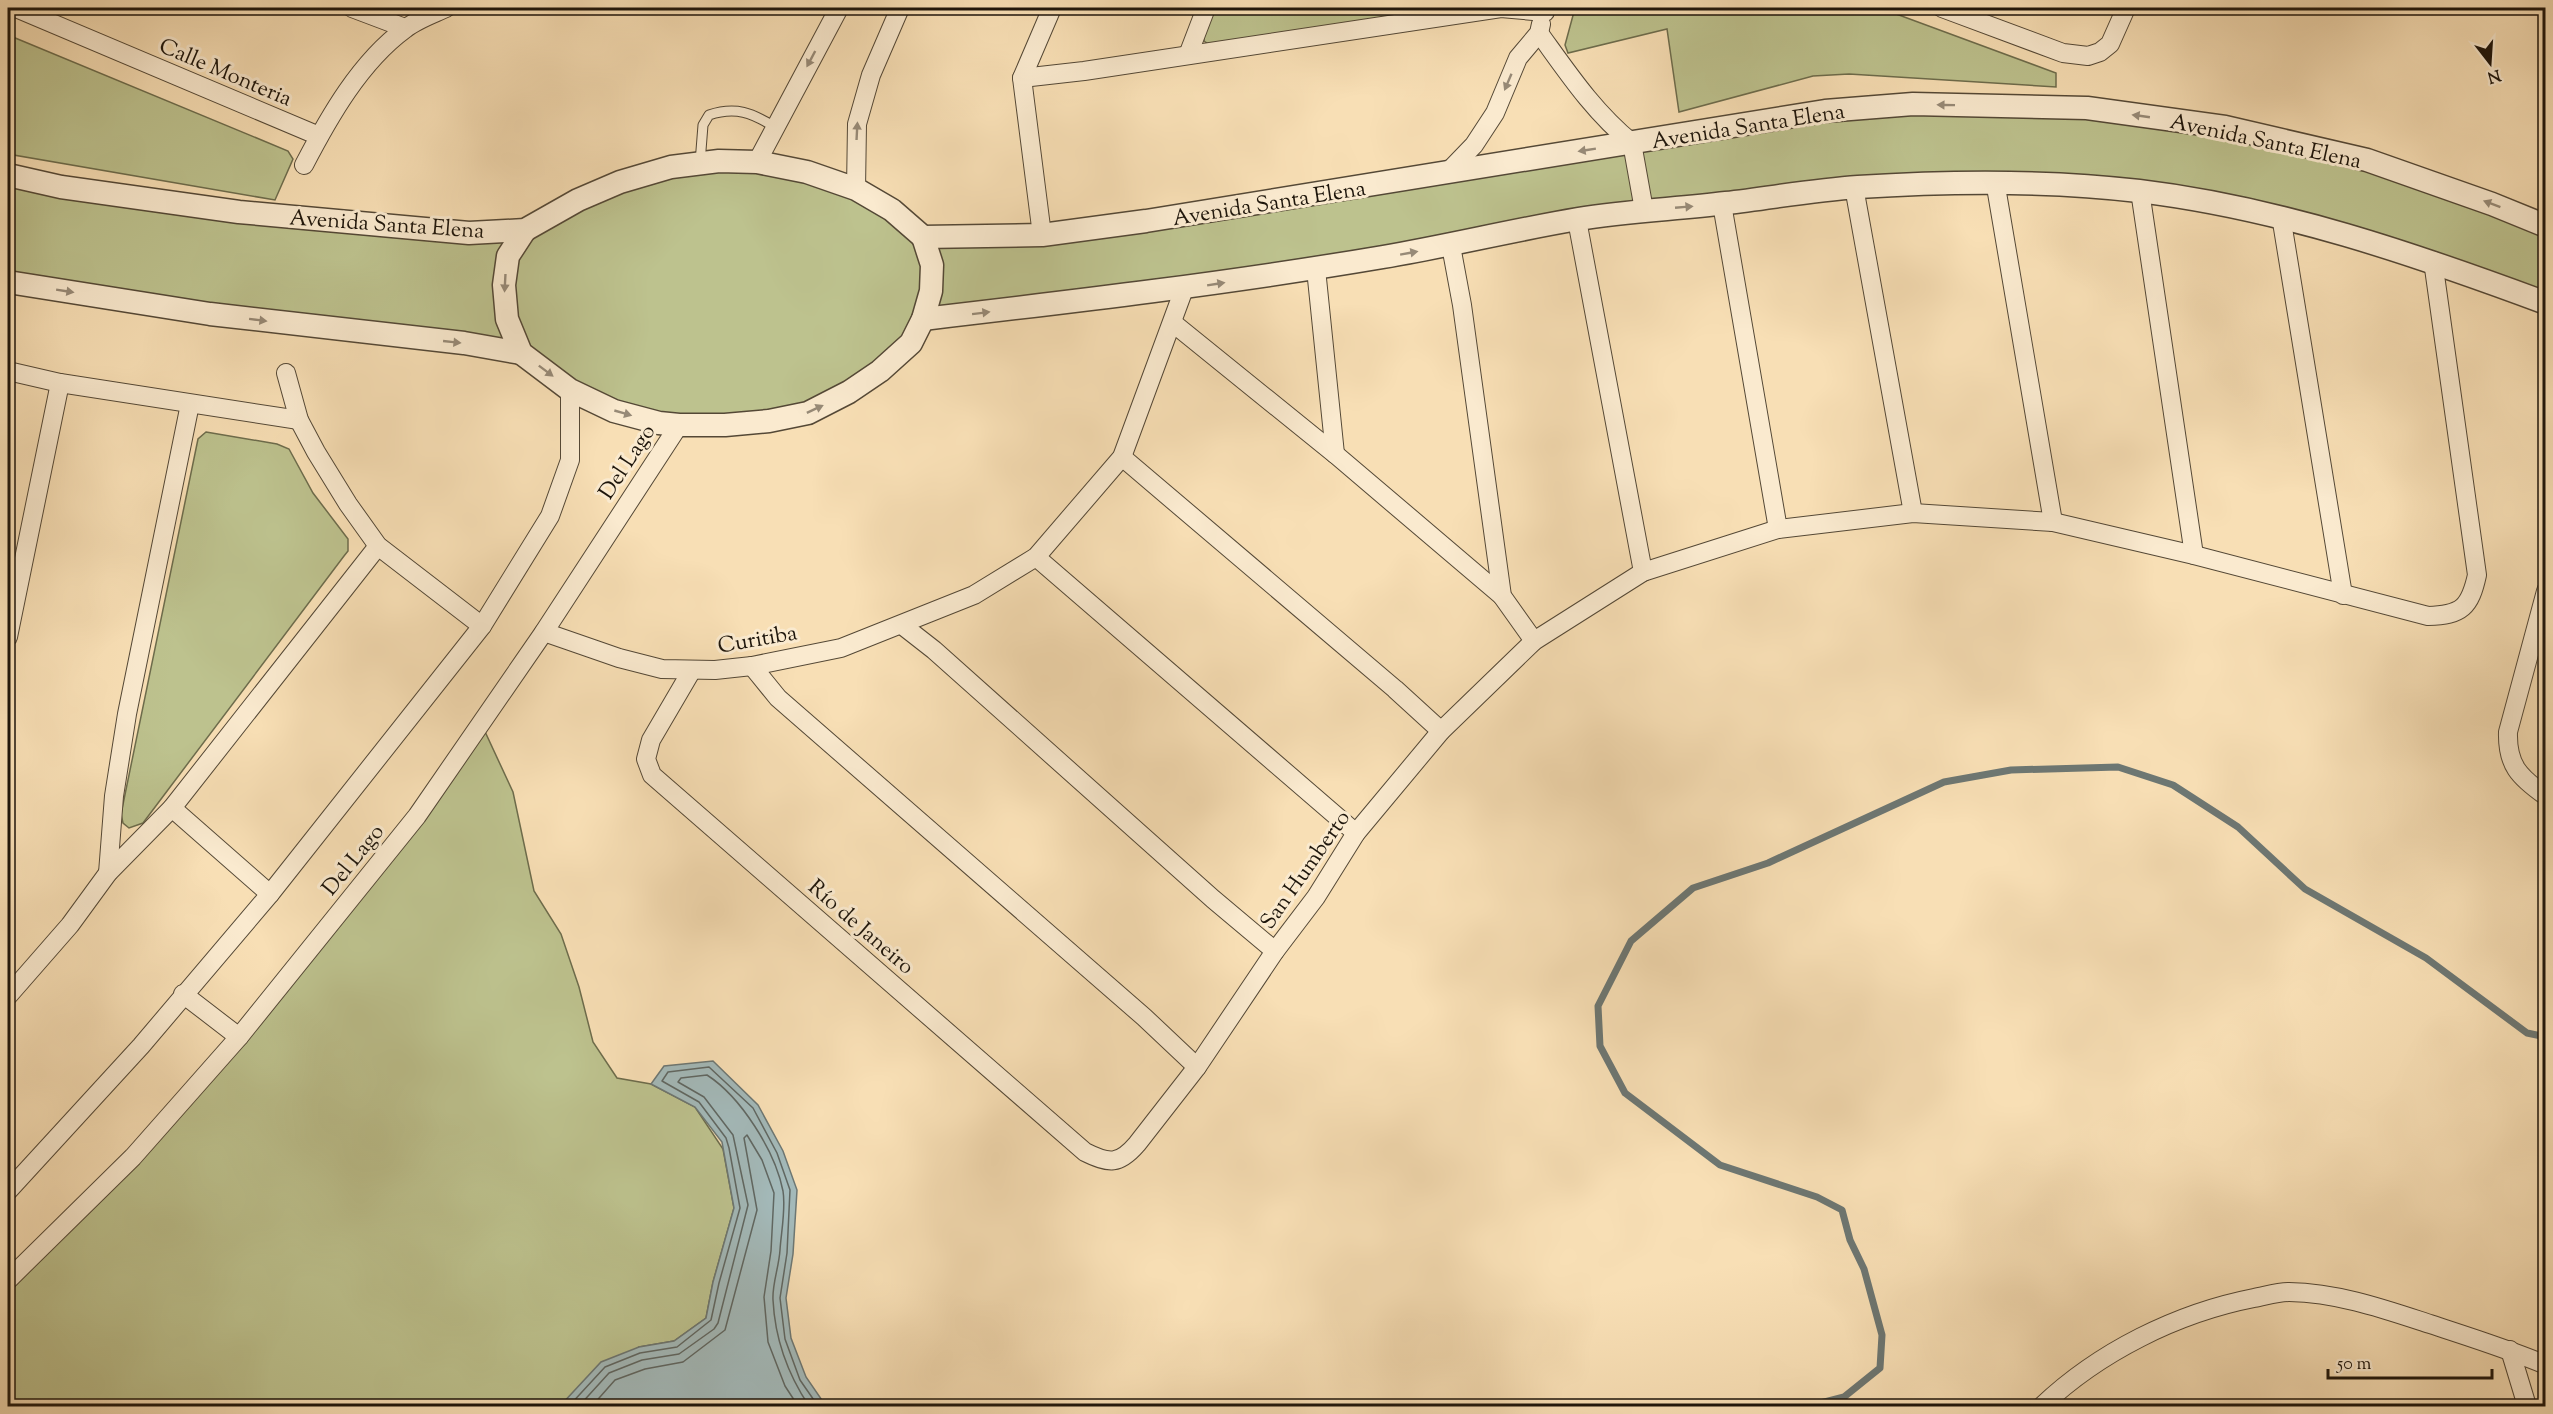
<svg xmlns="http://www.w3.org/2000/svg" width="2553" height="1414" font-family="'Sorts Mill Goudy',serif">
	<rect width="100%" height="100%" fill="#f8dfb5"/>
	<filter id="stains"><feTurbulence type="fractalNoise" baseFrequency=".00333" numOctaves="4"/><feColorMatrix values="0 0 0 0 .2 0 0 0 0 .09 0 0 0 0 .02 0 0 0 .5 -.17"/></filter>
	<radialGradient id="worn" r=".72"><stop offset=".6" stop-color="#630" stop-opacity="0"/><stop offset="1" stop-color="#630" stop-opacity=".3"/></radialGradient>
	<g fill="#bdc28e" stroke="#6d6c4c" stroke-width="1.5">
		<path d="M1215,8h245l-247,39 -9,-6v-8z"/>
		<path d="M1575,8h305l176,65v14l-207,-13 -36,2 -134,36 -12,-83 -99,24 -3,-8z"/>
		<path d="M8,35l280,116 5,8 -18,41 -267,-46z"/>
		<path d="M1913,104l312,23 320,99v77l-112,-42 -293,-70 -286,-4 -931,132 -12,24 -103,70 -149,10 -139,-70 -512,-71v-107l53,12 464,43 146,-63 136,5 116,65 119,-2z"/>
		<path d="M206,432l71,12 12,5 24,44 35,46v12l-4,5 -201,267 -14,5 -6,-5 -2,-9 77,-375z"/>
		<path d="M481,723l32,69 21,99 27,43 18,53 14,55 24,36 34,6 44,23 28,42 11,59 -21,74 -7,36 -32,23 -35,6 -58,38 -21,21h-552v-126l125,-123z"/>
	</g>
	<path fill="#a3b9b9" stroke="#6d7773" stroke-width="1.5" d="M713,1061l45,44 25,46 14,39 -4,64 -7,44 5,40 15,39 20,29h-266l41,-44 38,-15 35,-6 32,-23 7,-36 21,-74 -12,-66 -27,-35 -44,-23 13,-18z"/>
	<g fill="none" stroke-linecap="round" stroke-linejoin="round">
		<g stroke="#606762" stroke-width="1.5">
			<path d="M569,1406l36,-39 35,-14 37,-6 34,-27 8,-37 21,-75 -11,-60 -3,-10 -27,-36 -37,-21 6,-9 41,-5 44,41 24,45 13,37 -3,63 -7,45 5,41 15,41 18,26"/>
			<path d="M579,1406l30,-33 33,-13 37,-6 35,-25 4,-6 30,-118 -15,-70 -29,-38 -26,-15 3,-4 26,-3c34,22 68,76 76,116 3,18 -2,42 -3,59 -1,17 -8,34 -7,50 2,40 14,73 36,106"/>
			<path d="M592,1406l23,-26 30,-11 38,-7 42,-32 32,-120 -13,-72 3,-3 15,25 12,33 -3,58 -7,46 4,45 17,44 13,20"/>
		</g>
		<path stroke="#6d7773" stroke-width="7" d="M1809,1406l35,-9 36,-29 2,-33 -18,-66 -14,-29 -8,-30 -25,-13 -97,-32 -95,-72 -25,-47 -2,-40 33,-65 62,-53 75,-25 176,-81 67,-12 107,-3 55,18 65,42 67,62 121,69 101,75 19,4"/>
		<defs>
			<path id="service" d="M700,163l3,-38 6,-10c27,-9 43,-2 66,12"/>
			<g id="minor">
				<path d="M16,8l303,128"/>
				<path d="M352,8l53,20"/>
				<path d="M1942,8l121,45 25,3 12,-4 10,-8 16,-36"/>
				<path d="M1539,33c29,40 54,78 93,110l12,67"/>
				<path d="M1188,55l18,-47"/>
				<path d="M1022,78l62,-7 417,-63 44,4"/>
				<path d="M757,162l82,-154"/>
				<path d="M304,165c25,-48 56,-103 101,-136 11,-9 28,-15 41,-21"/>
				<path d="M1447,173l27,-28 21,-32 23,-55 21,-25 2,-9"/>
				<path d="M1995,181l58,341"/>
				<path d="M1854,187l59,326"/>
				<path d="M856,189l1,-65 14,-49 29,-67"/>
				<path d="M2140,191l54,364"/>
				<path d="M1722,204l56,325"/>
				<path d="M2281,216l62,379"/>
				<path d="M1577,220l66,352"/>
				<path d="M1042,235l-20,-157 30,-70"/>
				<path d="M1451,246l11,59 40,291 32,45"/>
				<path d="M1316,269l19,185"/>
				<path d="M1173,323l162,131 167,142"/>
				<path d="M8,371l52,12 239,37"/>
				<path d="M286,373l13,47 17,32 32,52 30,42 104,80"/>
				<path d="M1122,457l273,232 46,42"/>
				<path d="M1036,557l320,276"/>
				<path d="M2546,591l-38,141c-1,33 11,45 38,64"/>
				<path d="M902,625l32,25 279,249 62,52"/>
				<path d="M544,632l75,26 43,11 53,1 37,-4 89,-18 133,-53 62,-38 86,-100 62,-168"/>
				<path d="M8,637l52,-254"/>
				<path d="M752,666l26,32 366,319 53,50"/>
				<path d="M692,670l-41,70 -5,19 6,16 433,377c24,12 34,13 52,-8l60,-77 78,-116 41,-54 40,-64 85,-102 93,-90 109,-69 135,-43 135,-16 140,9 141,33 234,61c34,-1 42,-9 49,-41l-44,-314"/>
				<path d="M172,808l98,86"/>
				<path d="M108,873l6,-77 13,-82 63,-310"/>
				<path d="M183,994l56,43"/>
				<path d="M8,996l62,-71 38,-52 64,-65 206,-262"/>
				<path d="M8,1191l133,-145 129,-152 212,-268 68,-110 20,-56v-70"/>
				<path d="M8,1280l125,-123 106,-120 178,-221 127,-184 135,-207"/>
				<path d="M2510,1350l17,56"/>
				<path d="M2042,1406c57,-54 135,-93 212,-108 11,-2 24,-6 35,-6 50,1 95,17 141,32 39,13 78,25 116,41"/>
			</g>
			<g id="tertiary">
				<path d="M8,175l53,12 178,25 230,21 56,-3 53,-30 42,-18 51,-15 48,-6 38,1 50,10 49,17 36,21 31,27 119,-2 104,-14 679,-110 88,-7 174,4 138,19 142,33 125,44 54,22"/>
				<path d="M525,230l-17,26 -4,29 3,34 14,34 49,37 44,21 45,12 20,2h46l44,-4 39,-8 41,-21 31,-21 31,-28 12,-24 8,-28 1,-26 -9,-28"/>
				<path d="M8,282l202,32 254,29 57,10"/>
				<path d="M923,319c154,-18 307,-36 460,-62 65,-11 130,-27 195,-38 49,-8 99,-10 148,-16 44,-5 88,-13 132,-16 94,-6 188,-7 281,4 141,17 275,63 407,112"/>
			</g>
		</defs>
		<use href="#service" stroke="#544836" stroke-width="11"/>
		<use href="#minor" stroke="#544836" stroke-width="20"/>
		<use href="#tertiary" stroke="#544836" stroke-width="25"/>
		<use href="#service" stroke="#faeacf" stroke-width="9"/>
		<use href="#minor" stroke="#faeacf" stroke-width="18"/>
		<use href="#tertiary" stroke="#faeacf" stroke-width="22"/>
	</g>
	<defs><path id="oneway-solid" d="M-6-.8H1V-3.2L6.5 0L1 3.2V.8H-6Z" transform="scale(1.5)"/></defs>
	<g fill="#978a77">
		<use href="#oneway-solid" transform="translate(811 59) rotate(118)"/>
		<use href="#oneway-solid" transform="translate(1508 82) rotate(113)"/>
		<use href="#oneway-solid" transform="translate(1946 105) rotate(-179)"/>
		<use href="#oneway-solid" transform="translate(2141 116) rotate(-172)"/>
		<use href="#oneway-solid" transform="translate(857 131) rotate(-87)"/>
		<use href="#oneway-solid" transform="translate(1587 150) rotate(171)"/>
		<use href="#oneway-solid" transform="translate(2492 204) rotate(-159)"/>
		<use href="#oneway-solid" transform="translate(1684 207) rotate(-5)"/>
		<use href="#oneway-solid" transform="translate(1409 253) rotate(-10)"/>
		<use href="#oneway-solid" transform="translate(505 283) rotate(93)"/>
		<use href="#oneway-solid" transform="translate(1216 284) rotate(-9)"/>
		<use href="#oneway-solid" transform="translate(65 291) rotate(9)"/>
		<use href="#oneway-solid" transform="translate(981 313) rotate(-7)"/>
		<use href="#oneway-solid" transform="translate(258 320) rotate(7)"/>
		<use href="#oneway-solid" transform="translate(452 342) rotate(6)"/>
		<use href="#oneway-solid" transform="translate(546 371) rotate(37)"/>
		<use href="#oneway-solid" transform="translate(815 409) rotate(-25)"/>
		<use href="#oneway-solid" transform="translate(623 413) rotate(16)"/>
	</g>
	<g text-anchor="middle" stroke-width="6" stroke-linejoin="round" paint-order="stroke">
		<g font-size="22" fill="#1d150b" stroke="#faeacf">
			<text transform="translate(226 71) rotate(23)" y="8">Calle Monteria</text>
			<text transform="translate(1748 125) rotate(-9)" y="8">Avenida Santa Elena</text>
			<text transform="translate(2266 140) rotate(12)" y="8">Avenida Santa Elena</text>
			<text transform="translate(1269 202) rotate(-9)" y="8">Avenida Santa Elena</text>
			<text transform="translate(387 223) rotate(4)" y="8">Avenida Santa Elena</text>
			<text transform="translate(626 461) rotate(-57)" y="8">Del Lago</text>
			<text transform="translate(757 638) rotate(-10)" y="8">Curitiba</text>
			<text transform="translate(352 859) rotate(-51)" y="8">Del Lago</text>
			<text transform="translate(1304 869) rotate(-55)" y="8">San Humberto</text>
			<text transform="translate(862 926) rotate(41)" y="8">Río de Janeiro</text>
		</g>
	</g>
	<rect width="2553" height="1414" fill="none" stroke="#f8dfb5" stroke-width="30"/>
	<rect x="9" y="9" width="2535" height="1396" fill="none" stroke="#1d150b" stroke-width="3"/>
	<rect x="15" y="15" width="2523" height="1384" fill="none" stroke="#1d150b" stroke-width="1.5"/>
	<g transform="translate(2490 63) rotate(163)" stroke="#faeacf" stroke-width="4.5" paint-order="stroke">
	<path d="M0-4.5L10 22L0 15L-10 22Z" fill="#1d150b"/>
	<text y="-9" font-size="16" font-weight="bold" text-anchor="middle" fill="#1d150b">N</text>
	</g>
	<path d="M2328 1369v9h164v-9" fill="none" stroke="#1d150b" stroke-width="3"/>
	<text x="2337" y="1369" font-size="18" fill="#1d150b" stroke="#faeacf" stroke-width="4.5" paint-order="stroke">50 m</text>
	<rect width="100%" height="100%" filter="url(#stains)"/>
	<rect width="100%" height="100%" fill="url(#worn)"/>
</svg>
